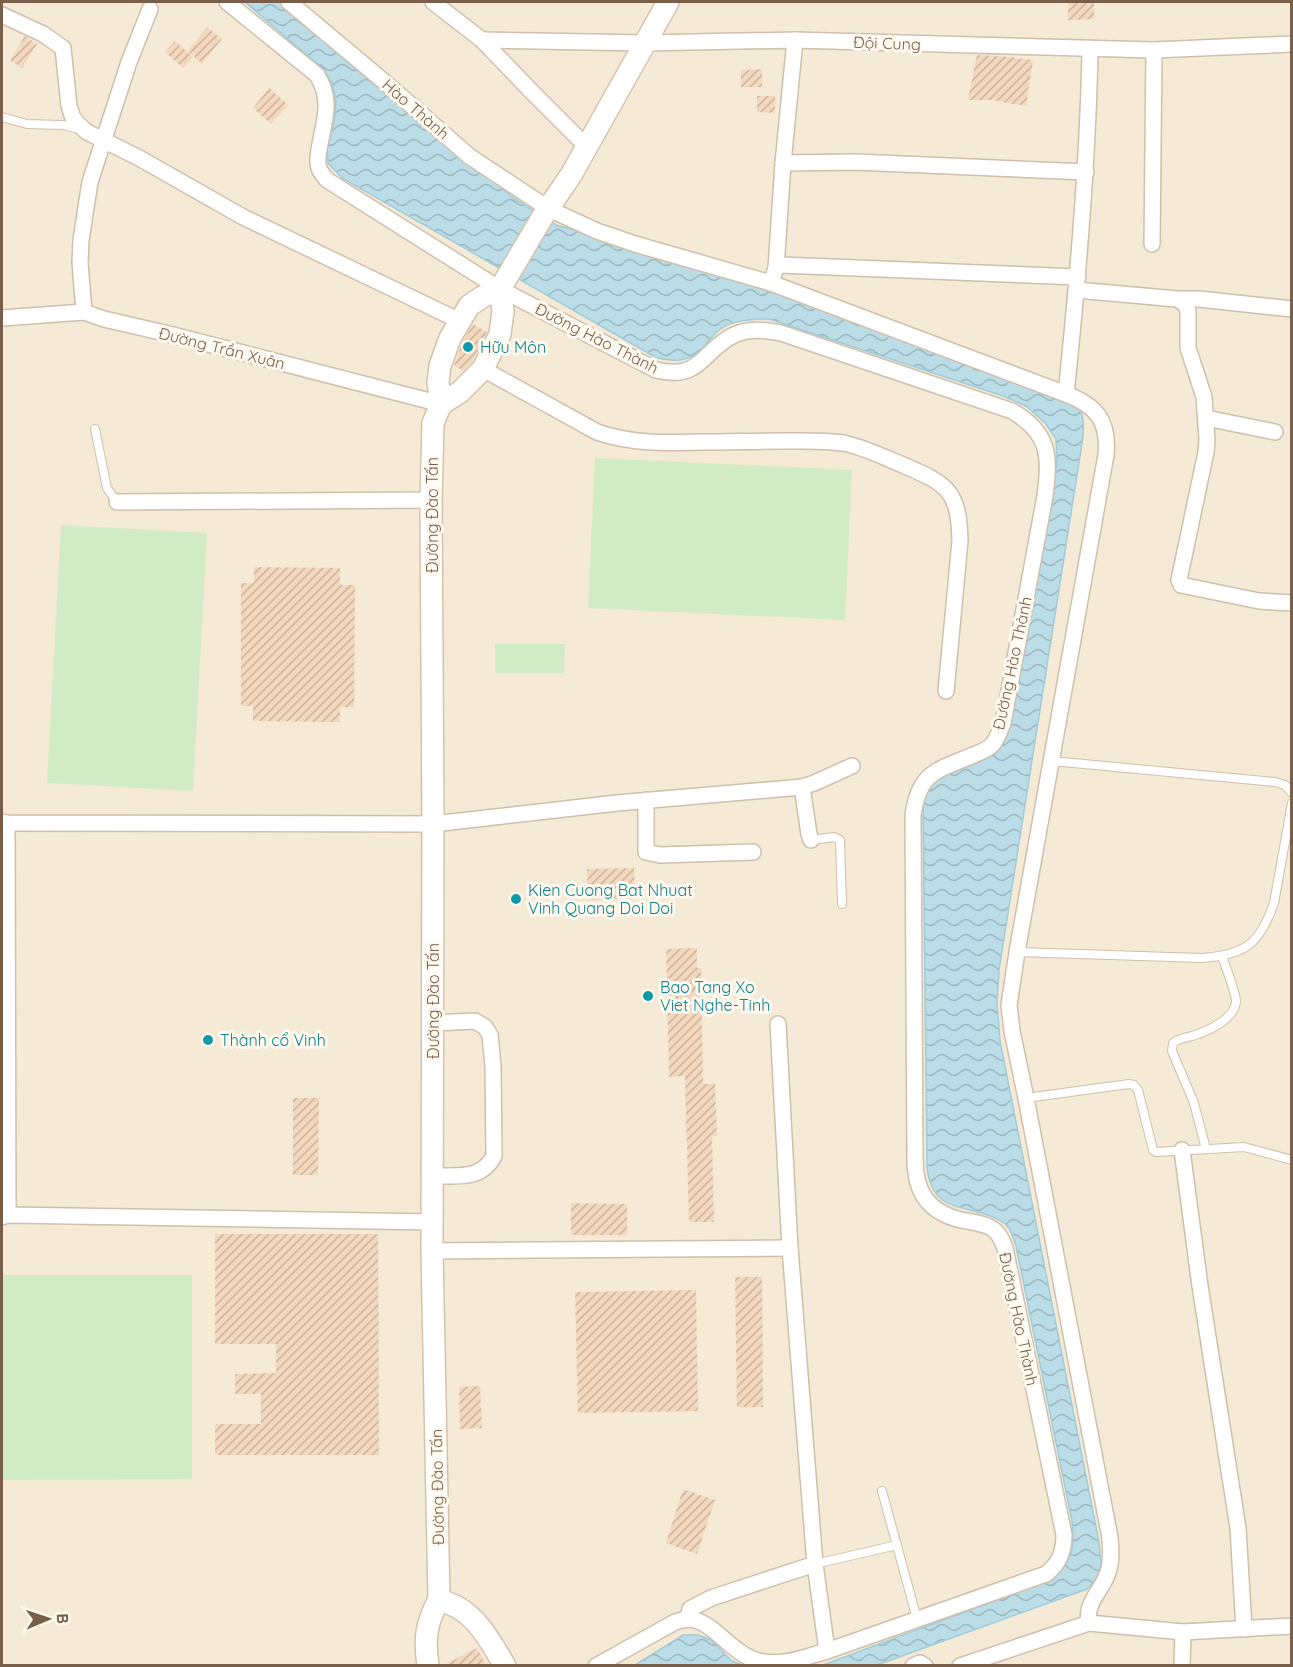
<svg xmlns="http://www.w3.org/2000/svg" width="1293" height="1667" font-family="Quicksand,sans-serif">
	<defs>
		<pattern id="water-waves" width="16" height="10" patternUnits="userSpaceOnUse" patternTransform="scale(1.5)"><rect width="16" height="10" fill="#badde8"/><path d="M0 5q4-4 8 0t8 0" fill="none" stroke="#9cb6be"/></pattern>
		<pattern id="building-hatch" width="6" height="6" patternUnits="userSpaceOnUse" patternTransform="scale(1.5)"><rect width="6" height="6" fill="#f4d8be"/><path d="M-1 1l2-2M0 6l6-6M5 7l2-2" fill="none" stroke="#cab29c"/></pattern>
	</defs>
	<rect width="100%" height="100%" fill="#fdf7e7"/>
	<rect fill="#f5ead5" x="2" y="2" width="1289" height="1663"/>
	<g fill="#d1ecc5">
		<path d="M595,458l257,12 -7,150 -257,-12z"/>
		<path d="M61,525l146,8 -14,258 -146,-8z"/>
		<path d="M495,644h70l-1,29h-69z"/>
		<path d="M2,1275h190v204l-190,1z"/>
	</g>
	<g fill="url(#water-waves)" stroke="#a0ccda" stroke-width="1.5">
		<path d="M245,2h37l230,195 44,28 57,16 155,50 294,103c20,15 23,18 21,43l-84,533 -2,33 3,38 99,501 2,22 -3,14 -11,11 -210,76h-54l227,-85c23,-19 25,-31 22,-59l-56,-275c-2,-6 -4,-13 -7,-18 -3,-5 -12,-10 -19,-12 -33,-12 -58,-6 -63,-49l-4,-359c1,-5 1,-10 3,-15 9,-26 54,-23 72,-43 4,-4 7,-11 9,-16l50,-272 -1,-23 -11,-16 -19,-17 -23,-10 -234,-77c-16,0 -38,1 -50,11 -6,5 -11,12 -16,18 -15,15 -30,14 -48,9l-313,-179 -14,-15 -1,-17 7,-24 2,-21 -4,-18 -10,-15z"/>
		<path d="M683,1635h15l13,5 21,21 10,4h-107z"/>
	</g>
	<g fill="url(#building-hatch)">
		<path d="M1068,2h26v17l-26,1z"/>
		<path d="M207,27l15,12 -20,25 -14,-13z"/>
		<path d="M25,36l12,8 -15,24 -12,-8z"/>
		<path d="M175,41l18,16 -10,11 -18,-16z"/>
		<path d="M977,55l32,2 24,3 -7,46 -35,-6h-23z"/>
		<path d="M762,69v18h-21v-17z"/>
		<path d="M269,88l19,17 -17,19 -18,-16z"/>
		<path d="M757,96h18v17l-18,-1z"/>
		<path d="M473,324l14,8 -15,30 -9,9 -9,-6 8,-22z"/>
		<path d="M254,567l86,1v17h15l-1,122h-14v15l-87,-1v-15h-12v-123h13z"/>
		<path d="M634,868l1,31 -47,1 -1,-31z"/>
		<path d="M697,948v20h4l2,116h12l2,52h-5l2,86h-25l-4,-146 -16,1 -3,-128z"/>
		<path d="M293,1098h26l-1,77h-25z"/>
		<path d="M571,1203l56,1v31h-56z"/>
		<path d="M215,1234h163l1,221h-164v-31h46v-30h-26v-20l41,-1v-29h-61z"/>
		<path d="M735,1277h27l1,130h-26z"/>
		<path d="M696,1290l2,121 -120,2 -3,-121z"/>
		<path d="M480,1386l2,42 -22,1 -1,-42z"/>
		<path d="M683,1489l32,11 -18,54 -31,-11z"/>
		<path d="M477,1648l9,17h-42z"/>
	</g>
	<g fill="none" stroke-linecap="round" stroke-linejoin="round">
		<defs>
			<g id="lane">
				<path d="M2,117l25,7 36,1 17,4"/>
				<path d="M95,429l12,59 10,14"/>
				<path d="M1052,761l223,21 10,3 7,8"/>
				<path d="M811,840l23,-3 6,3 2,64"/>
				<path d="M1017,952l185,6c43,-3 58,-14 72,-55l18,-100"/>
				<path d="M1026,1098l103,-14 5,1 4,5 15,60 3,2 88,-5 48,13"/>
				<path d="M1206,1149l-12,-46 -22,-52 1,-8 3,-2c7,-4 15,-4 22,-7 14,-5 36,-16 38,-32 0,-10 -11,-36 -14,-46"/>
				<path d="M882,1491l35,128"/>
				<path d="M815,1564l82,-19"/>
			</g>
			<g id="street">
				<path d="M227,2l90,73c15,24 8,43 3,69 -1,7 -4,17 -1,24 1,4 5,8 8,12l173,109 156,81c46,11 46,-20 78,-35 16,-7 31,-5 47,-2l231,78c38,22 38,45 33,85l-42,227c-3,8 -6,16 -11,22 -5,5 -14,8 -21,11 -36,15 -52,17 -58,59l2,344c0,33 13,53 46,61 10,2 23,3 32,9 7,5 9,12 12,19l59,287c0,17 -5,29 -18,39l-219,77c-22,6 -45,16 -68,10 -27,-6 -46,-41 -70,-42 -5,0 -10,2 -14,3l-79,44"/>
				<path d="M289,2l98,82 82,72 80,53 48,22 38,13 136,39 295,111c31,12 43,27 40,61l-89,497 -8,53 3,26 14,67 84,440c1,12 2,26 -3,37 -7,18 -22,28 -18,48"/>
				<path d="M433,2l49,38 51,53 53,53"/>
				<path d="M2,15l41,19 20,14 6,58 4,12 6,7 8,7 54,27 102,58 217,104"/>
				<path d="M482,40l162,3 151,-3 359,10 138,-6"/>
				<path d="M783,163l72,-1 231,10"/>
				<path d="M1152,244l2,-194"/>
				<path d="M776,268l7,-105 12,-123"/>
				<path d="M771,283l5,-15 5,-3 297,12"/>
				<path d="M1077,290l100,9 8,5 3,7v37l16,49 3,42 -1,13 -27,128 2,5 78,16 33,2"/>
				<path d="M1180,299h19l93,10"/>
				<path d="M84,312l-4,-49 1,-23 9,-58 39,-120 21,-53"/>
				<path d="M2,318l82,-6 20,7 69,16 268,69"/>
				<path d="M483,369l114,63c34,12 68,11 104,10 27,0 55,-1 82,-1 20,0 40,-1 60,2 21,4 40,14 60,22 44,19 56,25 57,76l-14,150"/>
				<path d="M1066,394c12,-115 22,-230 24,-345"/>
				<path d="M1206,418l69,14"/>
				<path d="M117,502l314,-2"/>
				<path d="M802,787l7,47 2,6"/>
				<path d="M646,800v52l14,3 93,-3"/>
				<path d="M2,822l5,1 426,1 184,-21 185,-16 12,-4 38,-17"/>
				<path d="M7,823l1,392"/>
				<path d="M778,1024l12,224 25,316 12,87"/>
				<path d="M1182,1150l18,136 38,242 6,101"/>
				<path d="M432,1176c25,-1 49,5 62,-20l-1,-90 -3,-31 -5,-8 -10,-6 -42,2"/>
				<path d="M2,1217l6,-2 425,7"/>
				<path d="M432,1251l358,-3"/>
				<path d="M688,1619l2,-10 21,-11 104,-34"/>
				<path d="M913,1666l7,-3 5,3"/>
				<path d="M960,1666l129,-43 94,9 109,-6"/>
				<path d="M1182,1666l1,-34"/>
			</g>
			<g id="secondary">
				<path d="M441,404l19,-12 23,-23 17,-35 3,-23 -3,-22"/>
				<path d="M439,1599c6,3 12,5 18,8 22,12 35,37 48,59"/>
				<path d="M428,1666c-4,-28 -2,-42 11,-67l-7,-348 1,-427 -2,-324 2,-77 8,-19 -3,-22 2,-16 10,-28 19,-32 13,-9 18,-8 43,-73 28,-41 97,-173"/>
			</g>
		</defs>
		<use href="#lane" stroke="#d0bfac" stroke-width="10"/>
		<use href="#street" stroke="#d0bfac" stroke-width="18"/>
		<use href="#secondary" stroke="#d6c2ac" stroke-width="24"/>
		<use href="#lane" stroke="#fff" stroke-width="8"/>
		<use href="#street" stroke="#fff" stroke-width="15"/>
		<use href="#secondary" stroke="#fff" stroke-width="21"/>
	</g>
	<g fill="#0f9aa8" stroke="#fffaef" stroke-width="2">
		<circle cx="468" cy="347" r="6"/>
		<circle cx="516" cy="899" r="6"/>
		<circle cx="648" cy="996" r="6"/>
		<circle cx="208" cy="1040" r="6"/>
	</g>
	<g text-anchor="middle" stroke-width="6" stroke-linejoin="round" paint-order="stroke">
		<g font-size="16" fill="#795f4a" stroke="#fffaef">
			<text transform="translate(887 43) rotate(2)" y="6">Đội Cung</text>
			<text transform="translate(416 109) rotate(41)" y="6">Hào Thành</text>
			<text transform="translate(597 338) rotate(27)" y="6">Đường Hào Thành</text>
			<text transform="translate(222 348) rotate(14)" y="6">Đường Trần Xuân</text>
			<text transform="translate(432 515) rotate(-90)" y="6">Đường Đào Tấn</text>
			<text transform="translate(1012 663) rotate(-78)" y="6">Đường Hào Thành</text>
			<text transform="translate(433 1001) rotate(-90)" y="6">Đường Đào Tấn</text>
			<text transform="translate(1019 1319) rotate(78)" y="6">Đường Hào Thành</text>
			<text transform="translate(437 1487) rotate(-91)" y="6">Đường Đào Tấn</text>
		</g>
		<g font-size="16" fill="#0d838f" stroke="#fffaef" text-anchor="start">
			<text x="480" y="353">Hữu Môn</text>
			<text x="528" y="896">Kien Cuong Bat Nhuat<tspan x="528" dy="18">Vinh Quang Doi Doi</tspan></text>
			<text x="660" y="993">Bao Tang Xo<tspan x="660" dy="18">Viet Nghe-Tinh</tspan></text>
			<text x="220" y="1046">Thành cổ Vinh</text>
		</g>
	</g>
	<rect width="1293" height="1667" fill="none" stroke="#795f4a" stroke-width="6"/>
	<g transform="translate(48 1619) rotate(88)" stroke="#fffaef" stroke-width="4.5" paint-order="stroke">
	<path d="M0-4.5L10 22L0 15L-10 22Z" fill="#795f4a"/>
	<text y="-9" font-size="16" font-weight="bold" text-anchor="middle" fill="#795f4a">B</text>
	</g>
</svg>
